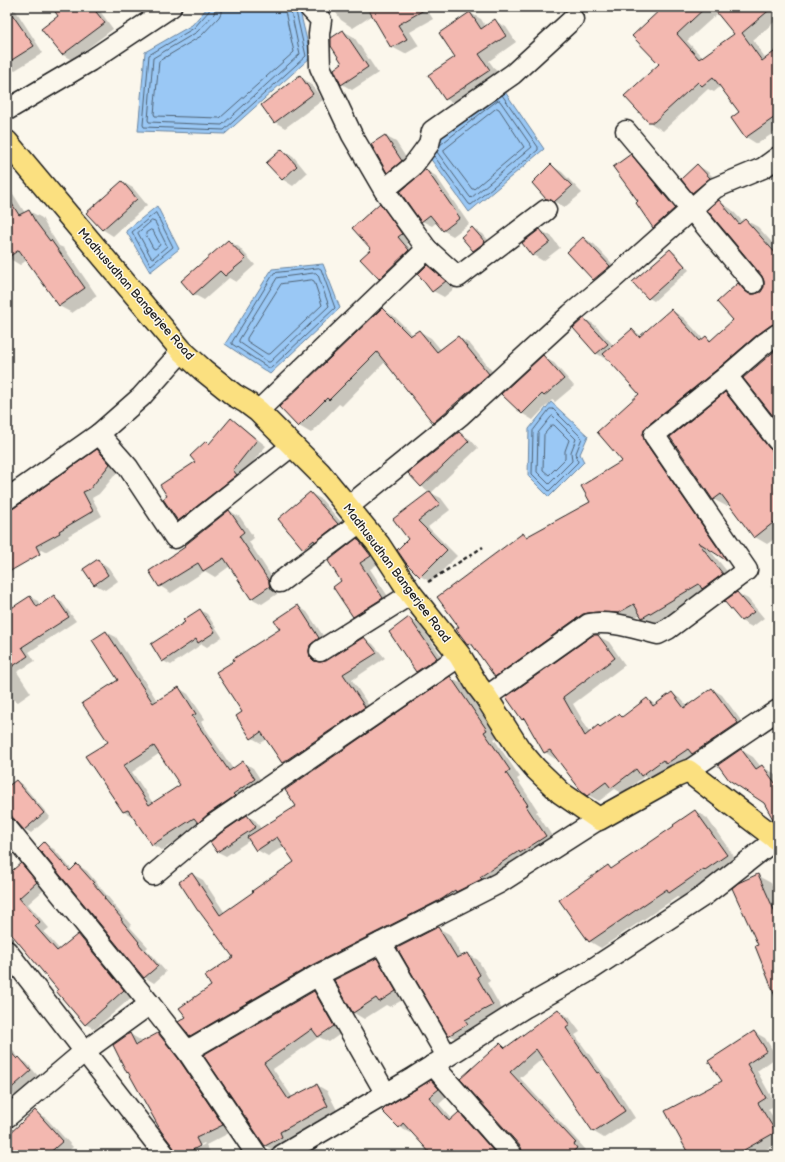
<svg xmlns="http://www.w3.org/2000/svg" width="785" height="1162" font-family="'Balsamiq Sans',sans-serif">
	<rect width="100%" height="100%" fill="#fbf7ec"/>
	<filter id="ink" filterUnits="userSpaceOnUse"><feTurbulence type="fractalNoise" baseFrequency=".025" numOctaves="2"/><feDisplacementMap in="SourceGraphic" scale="8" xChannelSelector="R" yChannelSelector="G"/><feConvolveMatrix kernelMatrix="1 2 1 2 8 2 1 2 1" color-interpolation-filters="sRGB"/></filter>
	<g filter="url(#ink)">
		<g fill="#9ac8f5" stroke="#68839e">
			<path d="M208,7h91l12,50 -86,77 -87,-3 7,-79 47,-27z"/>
			<path d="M501,86l43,63 -75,63 -47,-65z"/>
			<path d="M157,206l22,43 -29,23 -24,-41z"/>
			<path d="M323,264l17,44 -70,66 -45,-30 47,-75z"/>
			<path d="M551,402l37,34 -8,18 4,8 -35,35 -21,-21 1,-47z"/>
		</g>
		<g fill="#0003" fill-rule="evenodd">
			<path d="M7,7l9,4 27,42 -36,22z"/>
			<path d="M78,7h19l16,22 -41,31 -9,-5z"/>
			<path d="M332,7h93l8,12 -23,13 9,14 -14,8 -13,-7 -19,-32 -20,13 -12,-8z"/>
			<path d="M664,7h114v12l-25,21 13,19 12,-9v80l-21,14 -11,-7 -14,-19 8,-6 -19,-26 -7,6 -6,-3 -45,42 -11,-7 -26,-28 34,-32zM718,13l17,21 -33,23 -15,-16z"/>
			<path d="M470,13l11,6 5,8 9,-6 11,6 10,15 -27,19 11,15 -43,29 -11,-6 11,-42z"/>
			<path d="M343,31l11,6 24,36 -26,17 -10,-6 2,-21z"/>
			<path d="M300,77l10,6 13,17 -38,28 -10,-6z"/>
			<path d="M385,136l11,6 16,25 -14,11 -10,-6z"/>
			<path d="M282,150l11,6 14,17 -14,13 -11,-7z"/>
			<path d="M631,156l10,6 44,52 -20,19 -11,-6 -14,-26z"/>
			<path d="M697,165l11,7 12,12 -16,14 -11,-6z"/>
			<path d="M552,166l10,6 20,21 -17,14 -18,-9z"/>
			<path d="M426,170l10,6 33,48 -16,12 -9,-5 -7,-9 -5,4 -10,-5z"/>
			<path d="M122,182l11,6 14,17 -34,31 -11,-7z"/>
			<path d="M7,184l18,29 4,-2 13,7 6,11 11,17 5,2 33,48 -25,17 -13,-7 -32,-46 -7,5 -13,-8z"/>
			<path d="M719,201l12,8 12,13 2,-2 13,7 20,22v87l-119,97 77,132 -28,-17 27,33 -25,11 -55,32 -13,-7 -1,-3 -10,6 -20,-2 -103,65 -13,-7 -19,-27 -7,-5 -9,-17 64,-93 4,3 64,-35 31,-41 17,-67 -32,-36 -1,2 -11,-7 -11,-34 10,6 19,21 18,-16 10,6 29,-26 13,8 20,22 2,-3 5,3 23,-20 4,-35 13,7 3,3 7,-3 4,-4v-7z"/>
			<path d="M380,205l10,6 22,30 -5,3 12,13 -29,28 -11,-6 -6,-30z"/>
			<path d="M472,228l11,6 12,14 -11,8 -10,-6z"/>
			<path d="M540,230l11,6 9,12 -17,13 -10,-6z"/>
			<path d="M584,238l10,6 26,28 -16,14 -10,-6 -26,-28z"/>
			<path d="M229,241l10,6 16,18 -19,17 -7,-4 -25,22 -11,-6z"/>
			<path d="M670,250l5,3 14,17 -35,31 -5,-3z"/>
			<path d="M427,266l11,6 17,16 -11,9 -11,-6z"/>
			<path d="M382,309l12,7 19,19 6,-4 12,7 10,12 17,-13 12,7 30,37 -55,48 -12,-7 -48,-60 -43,44 -3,-2 -28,29 -12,-7z"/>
			<path d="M543,357l11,6 20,23 -19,16 -3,-2 -19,20 -10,-6 -21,-20z"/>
			<path d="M725,393l13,8 40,51v90l-2,-4 -9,6 -12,-7 -25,-33 -4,2 -13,-7z"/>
			<path d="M231,419l9,6 26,21 -25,30 -53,50 -10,-6 -9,-23z"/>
			<path d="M459,433l11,6 8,9 -47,45 10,5 9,12 -22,17 29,29 -26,26 -11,-6 -10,-37 -15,-19 35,-28 -9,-6z"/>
			<path d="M97,451l10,5 12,14 -20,24 -7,4 10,18 -34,20 1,2 -24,14 -4,-2 -34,21v-60l7,-2z"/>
			<path d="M310,493l11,6 27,31 -33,24 -11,-6z"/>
			<path d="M230,511l10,6 14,21 -5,4 30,46 1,4 -18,12 -11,-6 -21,-32 -15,11 -10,-6 -34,22 -11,-7 -10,-15 36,-24z"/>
			<path d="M357,540l11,6 13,16 -11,7 23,35 -28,18 -11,-6z"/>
			<path d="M98,560l10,7 10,14 -13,9 -11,-6z"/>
			<path d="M778,573v19l-8,-5z"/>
			<path d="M737,593l11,6 16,19 -12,9 -11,-6z"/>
			<path d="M54,596l7,5 15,20 -47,31 6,9 -18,11 14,21 -13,9 -8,-5 -3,-5v-94l3,2 4,7 16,-10 8,4 2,5z"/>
			<path d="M298,606l9,6 21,31 -11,14 2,6 8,-1 37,-24 9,6 12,14 -33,22 21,32 -81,56 -9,-5 -16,-24 -6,4 -9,-5 -9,-26 38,-83z"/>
			<path d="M200,610l7,4 15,23 -15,10 -5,-3 -31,21 -8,-4 23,-39z"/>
			<path d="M409,619l11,6 27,39 -20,14 -11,-6z"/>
			<path d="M106,632l10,5 42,65 21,-14 9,6 17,25 -4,3 32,47 10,-7 10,6 11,17 -102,65 -10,-5 -18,-28 -10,-5 -37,-56 22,-14 10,-62zM160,753l21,32 -28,18 -21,-31z"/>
			<path d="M598,636l11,6 16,23 -52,39 17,29 11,-5 18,-13 4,2 24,-18 9,6 16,-12 10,7 6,7 24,-18 10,6 26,35 -95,51 -8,-5 -23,17 -7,-4 -16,12 -11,-6 -31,-38 -2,2 -10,-7 -17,-30 -5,-3z"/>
			<path d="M450,678l12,6 35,53 -3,2 26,38 -3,2 21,32 -2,1 20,30 -354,200 -11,-7 -4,-17 26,-31 21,-29 -42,-84 11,6 22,33 71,-50 -12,-17 -16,10 -11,-6 -7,-10 -24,16 -8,-4 -6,-10 36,-26 8,5 5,8 36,-23z"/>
			<path d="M741,750l12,7 8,10h1l12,6 4,6v40z"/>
			<path d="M16,781l7,4 27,32 -19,16 -7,-4 -6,-7 -7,-3 -4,4v-35z"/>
			<path d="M695,811l12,7 31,44 -56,37 -5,-2 -76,51 -12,-7 19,-74 4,2 63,-43z"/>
			<path d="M44,844l10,5 18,21 6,-5 9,6 26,32h-1l19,22 -2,1 19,21 -2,2 20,23 -12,11 -10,-6z"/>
			<path d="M21,864l10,6 15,18 -18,16 21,24 -5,4 16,18 18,-15 10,5 45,56 -38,33 -10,-5 -26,-34 -52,-63v-53l1,2z"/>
			<path d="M758,876l13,7 7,15v101l-18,-54z"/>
			<path d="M438,928l11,6 13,23 6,-3 10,6 12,21 -3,2 16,28 -28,16 3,3 -18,11 -11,-6z"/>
			<path d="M376,959l11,6 19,33 -16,9 -4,-2 -22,14 -10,-6 -19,-33z"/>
			<path d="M314,992l10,6 19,34 -14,10 -10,-5 -46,32 20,29 24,-13 10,6 11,21 -49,26 3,5 -16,9 -10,-6 -61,-91z"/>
			<path d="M558,1011l11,6 11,15 -5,3 30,41 5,3 25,39 -31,20 -10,-6 -51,-74 -23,20 66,72 -2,1 3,3 -1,1h-62l-24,-111 7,4z"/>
			<path d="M754,1032l11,6 12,19 -20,14 19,34 -8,4 10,16v18l-22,12h-66l33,-73z"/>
			<path d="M130,1034l10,6 2,3 16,-9 11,6 64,91 -27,14 4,7 -5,3h-20l20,-11 -1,-1 -20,10v2h-7v-2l-47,-80 -2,-1z"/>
			<path d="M7,1044l13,15 7,4 12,14 -23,20 -6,-4 -3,3z"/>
			<path d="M431,1081l11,7 7,7 -10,9 13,15 7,-6 10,6 32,36h-80l6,-7 -15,-17 -2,2 -11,-6z"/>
			<path d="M35,1112l11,6 27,29 -9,8h-57v-18z"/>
		</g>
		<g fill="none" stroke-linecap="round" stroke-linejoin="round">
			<g stroke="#4e6173" stroke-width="1">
				<path d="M210,7l-1,4 -15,17 -45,27 -6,70 1,2 80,3 82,-74 -11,-49"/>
				<path d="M215,7l-1,7 -17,18 -44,26 -5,62 1,2 73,3 78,-71 -10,-47"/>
				<path d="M221,7v6l-2,4 -18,19 -42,25 -5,53 1,2 65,2 74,-66 -10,-45"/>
				<path d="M497,108l2,1 25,38 -50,42h-2l-28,-37v-2z"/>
				<path d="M437,152l33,45 1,1 61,-51 -32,-46 -2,-1 -58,45"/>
				<path d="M434,156l35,48 2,1 67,-55v-3l-36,-52"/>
				<path d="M156,213l17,34 -22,18 -1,-1 -18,-32 22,-18z"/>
				<path d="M152,221l3,1 12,24 -14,12 -2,-1 -13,-24z"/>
				<path d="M151,230l2,1 7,13 -1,2 -4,3 -2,-1 -7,-13v-2z"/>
				<path d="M319,268l2,1 14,39 -64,60h-2l-37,-24v-2l42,-69z"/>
				<path d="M316,273l2,2 11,31 -59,56h-2l-29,-20v-2l38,-62z"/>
				<path d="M312,280l2,1 8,24 -52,49h-3l-20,-13v-3l34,-54z"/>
				<path d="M550,409h3l29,29 -6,15 2,9 -29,29 -17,-17 1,-43z"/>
				<path d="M553,416l23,23 -5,13 1,9 -23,23 -12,-12 1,-39 13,-16z"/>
				<path d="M552,425h2l15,15 -4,11v8l-16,16 -6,-5 1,-35z"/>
			</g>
		</g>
		<g fill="#f3b8b0" stroke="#1c1c1c" fill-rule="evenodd">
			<path d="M7,7l27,39 -27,17z"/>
			<path d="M52,7h40l13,16 -43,32 -21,-26 17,-13z"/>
			<path d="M367,7h62l-31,18 9,14 -16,9z"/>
			<path d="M663,7h43l-29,27 22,25 35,-25 -22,-27h61l-31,26 20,28 16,-12v66l-33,23 -14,-20 8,-6 -26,-35 -11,9 -4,-4 -44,40h-6l-24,-26 35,-32 -27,-28z"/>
			<path d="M470,12l11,17 14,-10 11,17 -27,18 11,16 -45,30 -17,-25 27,-18 -16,-24z"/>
			<path d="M343,30l25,37 -27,18 -7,-16 8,-6 -11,-17v-8z"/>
			<path d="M300,75l13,19 -39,29 -13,-18z"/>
			<path d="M385,135l17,26 -15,12 -16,-29z"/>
			<path d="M282,149l15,17 -15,14 -16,-17z"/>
			<path d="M631,154l44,54 -22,20 -17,-25 2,-2 -25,-34z"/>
			<path d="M551,164l21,22 -18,16 -3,-2 -5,-1 -14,-16z"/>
			<path d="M697,164l13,14 -18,15 -11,-14z"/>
			<path d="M426,169l34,49 -17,13 -13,-16 -9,7 -21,-30z"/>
			<path d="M122,181l15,18 -35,31 -16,-17z"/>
			<path d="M7,196l12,19 10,-5 6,11 15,20 1,-1 34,48 -26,18 -40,-56 -12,8z"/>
			<path d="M719,200l20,24 6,-5 33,37v67l-7,2 -14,10 -37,32 -73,59 -3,4 -1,6 2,6 82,119 -29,-19 25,32 -21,15 -3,-5 -57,34 -8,-14 -16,9 -20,-1 -10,1 -5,1 -88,63 -24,-34 -3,2 -12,-16 3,-2 -22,-30 86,-64 3,4 64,-35 -9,-16 41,-25 -25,-29 42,-38 -36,-40 29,-25 7,8 32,-28 29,32 6,-5 4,5 23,-21 -16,-18 21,-19 6,7 5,4h6l6,-2 3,-5v-6l-2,-5 -55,-66z"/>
			<path d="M380,203l22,31 -4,3 11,13 -30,29 -19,-20 11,-10 -19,-21z"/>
			<path d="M472,227l13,15 -12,9 -12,-14z"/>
			<path d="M540,229l10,13 -18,14 -10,-13z"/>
			<path d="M583,237l27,29 -17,14 -26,-28z"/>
			<path d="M228,240l18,19 -21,17 -5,-5 -27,24 -12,-14z"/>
			<path d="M670,249l15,17 -37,33 -16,-17z"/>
			<path d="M427,265l19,16 -14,11 -14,-18z"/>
			<path d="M382,308l28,28 9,-6 18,22 21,-16 31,38 -56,49 -56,-71 -48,48 -2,-2 -29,29 -19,-20z"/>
			<path d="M584,318l24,26 -12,10 -23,-26z"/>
			<path d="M778,348v74l-35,-44z"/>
			<path d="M543,355l21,24 -20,17 -2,-2 -20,20 -21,-20z"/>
			<path d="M725,392l44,56 4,3 5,1v67l-24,19 -33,-44 -8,6 -43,-63z"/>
			<path d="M231,418l26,22 -24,30 4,5 -59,46 -15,-22 4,-3 -7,-11 35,-23 -5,-6 16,-15 3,3z"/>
			<path d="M459,432l10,9 -48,46 -13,-14z"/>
			<path d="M97,449l13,15 -20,25 -7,3 10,19 -34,20 1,2 -24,13 4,8 -33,19v-63l7,-2z"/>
			<path d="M430,491l10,13 -22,17 29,29 -27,27 -14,-14 -9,-13 11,-11 -15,-20z"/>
			<path d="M310,492l28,32 -23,18 -1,-2 -11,9 -25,-30z"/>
			<path d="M229,510l15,22 -5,4 30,45 1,5 -19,13 -27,-41 -21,13 -5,-8 -39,24 -10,-16 36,-24 -1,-1z"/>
			<path d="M357,538l14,18 -11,7 23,35 -30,19 -20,-30 8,-6 -13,-20z"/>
			<path d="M98,559l10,16 -14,10 -11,-16z"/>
			<path d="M737,592l17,20 -13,9 -17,-20z"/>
			<path d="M54,595l15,22 -47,30 6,9 -21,14v-59l23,-15 7,11z"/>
			<path d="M298,605l21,33 -9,7 -1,6 1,6 4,4 6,1 6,-1 38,-24 13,16 -34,21 22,33 -83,56 -21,-31 -10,7 -15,-23 6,-4 -26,-40 18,-11 -1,-2 47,-30 -6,-8z"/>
			<path d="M200,609l15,23 -17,11 -2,-4 -34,23 -11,-18 34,-22 -2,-2z"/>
			<path d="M409,617l28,41 -21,14 -27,-40z"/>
			<path d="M106,631l47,72 26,-16 17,27 -4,2 37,55 14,-10 12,18 -22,15 2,2 -27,18 -10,9 -4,-5 -42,27 -24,-35 -5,2 -38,-56 23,-14 -26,-39 36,-23 -26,-40zM154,746l26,39 -31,20 -26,-39z"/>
			<path d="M593,635h5l17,23 -52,39 22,39 13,-11 2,2 19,-13 3,3 25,-19 6,8 19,-14 12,16 28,-20 26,35 -46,31 -4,-5 -22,15 -3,-4 -22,16 -5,-7 -25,19 -5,-6 -19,14 -5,-4 -32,-42 -6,3 -20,-35 -2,2 -16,-23z"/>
			<path d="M450,676l37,54 -3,2 26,38 -4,3 22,32 -2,1 20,30 -26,17 -1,-2 -39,26 2,2 -26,13 -1,-2 -13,9 -130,66 -122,71 -12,-14 8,-5 -7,-9 32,-22 -6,-10 28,-19 -34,-46h-1l-19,-29 13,-9 28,42 33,-23 -1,-1 42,-29 -17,-25 -21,14 -9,-14 49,-31 -11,-16z"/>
			<path d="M741,749l15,20 6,-4 16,22v37l-4,-3 -10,-18 -35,-23 -11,-15z"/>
			<path d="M16,780l28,33 -20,17 -17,-19v-24z"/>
			<path d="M695,810l32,45 -22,15 -1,-1 -35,24 -2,-4 -78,53 -30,-42 49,-35 3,4 25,-17 38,-26 -1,-1z"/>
			<path d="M247,815l9,12 -39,25 -7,-10 11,-9z"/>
			<path d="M44,842l26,29 7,-7 17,19h-1l12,14 -1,1 18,21 -1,1 18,22 -1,1 20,23 -14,12 -106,-130z"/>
			<path d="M21,863l16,19 -18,16 21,24 -5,4 22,25 21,-17 46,56 -39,35 -29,-34 2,-1 -51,-61v-54z"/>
			<path d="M758,874l20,45v82h-1l-22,-55 3,-1 -26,-57 6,-5z"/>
			<path d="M438,927l19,31 11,-5 12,22 -3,2 16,28 -28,15 3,4 -20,12 -51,-88z"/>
			<path d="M377,958l19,33 -17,11 -3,-4 -23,15 -19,-33z"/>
			<path d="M314,991l20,35 -16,11 -6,-8 -48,34 24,36 29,-15 11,22 -48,26 2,5 -17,9 -62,-91z"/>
			<path d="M558,1009l12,16 -4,3 31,45 2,-1 26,39 -32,21 -57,-83 -26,23 66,71 -2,1 3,4 -8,7h-46l-2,-8 -61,-68 40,-36 5,5z"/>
			<path d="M754,1031l13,20 -20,13 19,34 -8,5 18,29 -41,23h-46l-24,-44 57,-30 -14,-20z"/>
			<path d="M130,1033l6,12 22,-12 20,25 45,67 -27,13 4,8 -17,9h-7l-2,-7 -13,-17 -33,-59 -1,1 -14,-28z"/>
			<path d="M7,1048l10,11 2,-2 12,14 -24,21z"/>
			<path d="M431,1080l8,9 -10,8 20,24 10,-9 38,43h-65l-29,-32 -4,5 -17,-17 4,-4z"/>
			<path d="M35,1110l28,31 -16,14h-40v-19z"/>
		</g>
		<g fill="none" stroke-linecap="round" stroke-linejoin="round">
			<defs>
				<g id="street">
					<path d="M7,110l83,-49 81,-54"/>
					<path d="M626,131l127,152"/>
					<path d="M384,190l28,-23 17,-23 3,-13 81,-57 60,-55"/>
					<path d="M427,249l31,28 88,-67"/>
					<path d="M182,351l-41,46 -42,37 29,33 47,71 118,-93"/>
					<path d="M727,376l51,65"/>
					<path d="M258,411l169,-162 -43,-59 -32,-55 -32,-68 -1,-33 2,-14 -12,-13"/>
					<path d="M7,499l92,-65"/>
					<path d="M348,507l113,-92 110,-101 43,-36 101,-90 48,-20 15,-11"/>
					<path d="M280,582l80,-60"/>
					<path d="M320,651l91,-57"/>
					<path d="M486,697l103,-73c24,-4 46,5 69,10l10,-5 79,-59 -93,-135 73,-59 37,-32 14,-10"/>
					<path d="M688,771l90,-61"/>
					<path d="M8,829l142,175"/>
					<path d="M153,875l61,-51 246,-168"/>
					<path d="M381,943l66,113"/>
					<path d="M7,951l158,204"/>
					<path d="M318,975l68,119"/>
					<path d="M187,1051l131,-76 181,-92 100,-64"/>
					<path d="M433,1065l79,90"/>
					<path d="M7,1117l78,-66 65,-47 37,47 70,104"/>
					<path d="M282,1155l131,-77 111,-70 62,-35 119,-78 71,-56"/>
				</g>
				<path id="primary" d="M7,142l175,209 21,19 31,25 12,7 12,9 61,61 60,73 32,49 49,62 17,29 9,12 33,52 17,20 25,24 38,26 77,-43 12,-5 90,69"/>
			</defs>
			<use href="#street" stroke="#1c1c1c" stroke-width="23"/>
			<use href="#primary" stroke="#1c1c1c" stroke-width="25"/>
			<path stroke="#1c1c1c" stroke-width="2.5" stroke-dasharray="4 3" stroke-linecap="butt" d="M428,582l55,-35"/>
			<use href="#street" stroke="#fbf7ec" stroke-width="20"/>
			<use href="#primary" stroke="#fbe080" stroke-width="22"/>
		</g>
	</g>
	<g text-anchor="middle" stroke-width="3" stroke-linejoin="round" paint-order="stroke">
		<g font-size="12" fill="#1c1c1c" stroke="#fbf7ec">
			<text transform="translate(136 294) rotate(49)" y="4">Madhusudhan Bangerjee Road</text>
			<text transform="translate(397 573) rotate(53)" y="4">Madhusudhan Bangerjee Road</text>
		</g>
	</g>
	<rect width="785" height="1162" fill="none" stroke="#fbf7ec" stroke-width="24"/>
	<rect x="12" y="12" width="761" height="1138" fill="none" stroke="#1c1c1c" stroke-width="1.5" filter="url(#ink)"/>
</svg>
